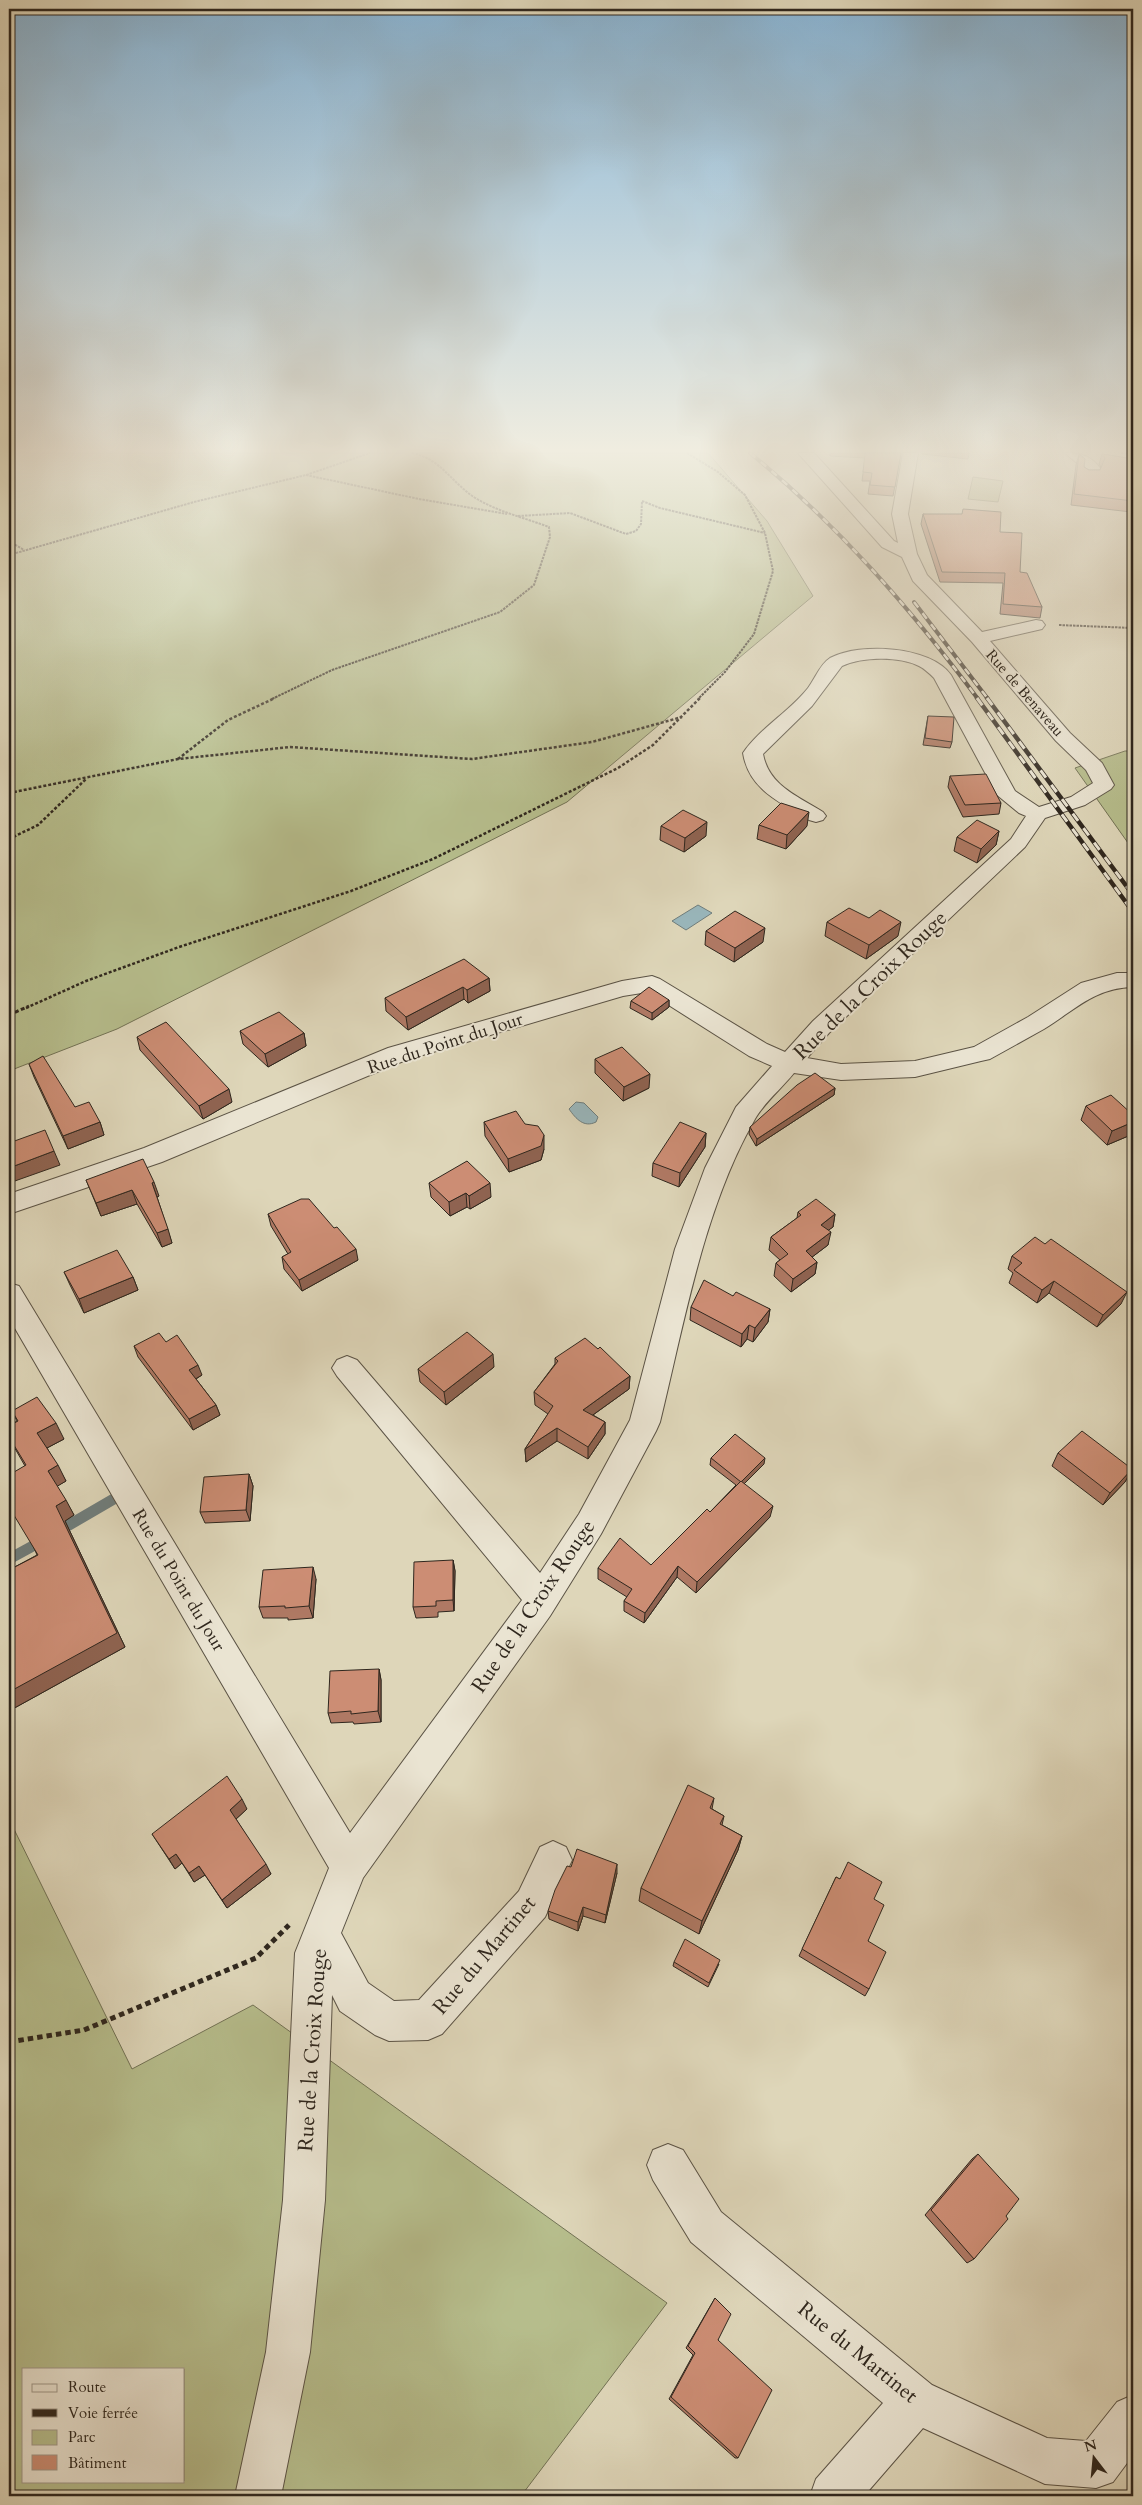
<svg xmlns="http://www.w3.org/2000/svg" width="1142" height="2505" font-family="Cardo,serif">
	<rect width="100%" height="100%" fill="#ded6b9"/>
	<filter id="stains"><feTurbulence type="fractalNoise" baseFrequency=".004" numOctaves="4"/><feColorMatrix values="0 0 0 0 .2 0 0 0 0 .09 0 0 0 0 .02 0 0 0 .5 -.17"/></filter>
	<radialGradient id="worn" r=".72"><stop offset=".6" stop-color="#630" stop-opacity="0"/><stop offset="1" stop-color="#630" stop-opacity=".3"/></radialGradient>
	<g fill="#b6bd8c" stroke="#727255" fill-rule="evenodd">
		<path d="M9,453h699l59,68 46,75 -246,206 -450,227 -108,42z"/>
		<path d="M973,477l30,4 -5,21 -30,-3z"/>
		<path d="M1125,751h8v99l-58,-82z"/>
		<path d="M9,1819l123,250 121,-64 414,298 -146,193h-512zM24,2369h160v112h-160z"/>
	</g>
	<g fill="#99b6bb" stroke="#6f7d7c">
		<path d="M698,905l14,8 -26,17 -14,-9z"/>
		<path d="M576,1102l8,1 14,14 -2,5c-12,6 -20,-3 -27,-13z"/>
	</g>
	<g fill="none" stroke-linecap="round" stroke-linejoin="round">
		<g stroke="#6f7d7c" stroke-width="11">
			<path d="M57,1532l67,-39"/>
			<path d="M9,1559l33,-18"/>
		</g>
		<defs>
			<g id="minor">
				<path d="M798,453h16l80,88 4,2 -6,-29 11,-61h15l-10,61 9,40 10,21 55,57 54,-12 6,1 3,4 -3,4 -52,12 80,92 32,30 12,22 -3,4 -26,16 -40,13 -20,29 -196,186 -22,25 34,6 74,-3 59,-14 54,-30 53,-34 36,-10h16v14c-39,1 -58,23 -89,42 -18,10 -36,20 -54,30l-9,2 -66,16 -74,3 -47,-7c-12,15 -30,30 -39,46 -51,88 -71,205 -95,303l-4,9 -55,103 -51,82 -187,262 -22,55 27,50 26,18 25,-1 100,-109 21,-44 13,-6 13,6 6,13 -27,57 -103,117 -14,6 -39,1 -14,-6 -35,-24 -8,-16 -7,205 -15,152 -29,144h-46l31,-144 17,-152 12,-247 34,-85 -320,-550v-35l10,3 331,547 172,-233 -185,-224 -5,-8 5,-8 10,-4 10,4 183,213 39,-59 51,-94 45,-171 30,-81 31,-61 36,-41 -23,-10 -101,-64 -25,4 -217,64 -244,102 -153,52v-20l135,-46 244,-100 234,-67 30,-5 8,3 107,65 18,8 28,-31 198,-182 15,-23 -7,-3 -22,-18 -63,-117c-4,-4 -9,-9 -15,-12 -21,-10 -56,-9 -77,0l-30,40 -49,48c6,32 35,42 60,58l3,4 -3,4 -7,2 -7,-2c-29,-18 -60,-30 -66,-67 17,-25 46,-41 65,-65 7,-9 12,-24 22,-30 30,-16 101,-12 121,17l64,116 24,16 32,-10 22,-14 -7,-13 -30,-29 -84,-99 -59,-61 -11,-24 -20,-10z"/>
				<path d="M1065,453c15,0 25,2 35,15l-4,11h-10l-3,-3 1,-7z"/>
				<path d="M668,2144l15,6 38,62 211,173 115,53 39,3 31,-39 16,-7v60l-20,27 -17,6 -51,-4 -122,-56 -59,68h-54l6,-17 67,-76 -192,-161 -38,-62 -6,-15 6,-15z"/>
			</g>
		</defs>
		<use href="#minor" stroke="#5b5345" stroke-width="2"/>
		<g stroke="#2f271e" stroke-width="2" stroke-dasharray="2.5 1" stroke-linecap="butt">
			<path d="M687,453l31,19 27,23 20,38 8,38 -19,63 -29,38 -27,27"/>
			<path d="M1121,453l12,1"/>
			<path d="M306,475l113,24 88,15"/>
			<path d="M518,516l52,-3 56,21 10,-3 5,-7 1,-23 18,7 105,25"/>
			<path d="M9,541l15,9"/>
			<path d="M9,555l185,-53 112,-27 64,-22"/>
			<path d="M1059,625l74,3"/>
			<path d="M272,699l60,-29 168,-58 34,-27 16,-48 -1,-10c-24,-9 -50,-15 -72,-28 -24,-14 -36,-41 -65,-46"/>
		</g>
		<g stroke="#2f271e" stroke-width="2.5" stroke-dasharray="3 2" stroke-linecap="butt">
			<path d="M178,759l50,-39 47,-22"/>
			<path d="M9,793l169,-34 112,-12 182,12 120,-17 90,-25"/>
			<path d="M9,839l29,-14 48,-46"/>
			<path d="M26,1008l60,-27 93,-34 172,-56 82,-32 185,-91 35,-23 47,-47"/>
		</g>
		<path stroke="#2f271e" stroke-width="3" stroke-dasharray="4 2.5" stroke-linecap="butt" d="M9,1015l20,-9"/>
		<path stroke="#2f271e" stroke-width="5" stroke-dasharray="5.5 4" stroke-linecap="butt" d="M9,2042l75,-12 172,-72 33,-33"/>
		<use href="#minor" fill="#eae4d2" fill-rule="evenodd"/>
		<defs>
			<g id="rail-far1">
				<path d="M750,453c88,72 160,155 228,246"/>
				<path d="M914,602l74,97"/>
			</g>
			<g id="rail">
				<path d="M977,698l156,214"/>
				<path d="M987,698l146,197"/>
			</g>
		</defs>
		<use href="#rail-far1" stroke="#2f271e" stroke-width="4"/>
		<use href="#rail" stroke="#2f271e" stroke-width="4.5"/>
		<use href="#rail-far1" stroke="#eae4d2" stroke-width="2.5" stroke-dasharray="7" stroke-linecap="butt"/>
		<use href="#rail" stroke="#eae4d2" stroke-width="3" stroke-dasharray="9" stroke-linecap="butt"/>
	</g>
	<g fill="#af7964" stroke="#2f271e">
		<path d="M830,453h71l-8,43 -25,-2 2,-13h-8l3,-23 -35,-2z"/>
		<path d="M922,453h47l-1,6 -46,-5z"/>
		<path d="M1079,454l5,13 5,3h11l1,-3 -2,-3 3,-10 31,5v56l-3,-1 1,-2 -60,-7 5,-40z"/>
		<path d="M923,514l77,18 20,40 22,35 -2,11 -40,-4 3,-31 -63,-1 -19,-58z"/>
		<path d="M928,716l24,26 -2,6 -27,-3z"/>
		<path d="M950,776l51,27 -2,11 -36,3 -15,-30z"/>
		<path d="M759,825l48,1 -21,23 -29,-10z"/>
		<path d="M661,826l45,10 -22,16 -24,-12z"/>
		<path d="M999,831l-3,14 -19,18 -23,-12 3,-14z"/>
		<path d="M827,922l71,14 -32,23 -41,-23z"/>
		<path d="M706,931l57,11 -29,20 -29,-17z"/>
		<path d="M489,978l1,13 -22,12 -4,-4 -56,31 -22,-19 -1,-13z"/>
		<path d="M669,1000v7l-17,13 -22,-12 1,-7z"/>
		<path d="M240,1031l64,2 2,13 -38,21 -25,-23z"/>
		<path d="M137,1037l95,65 -29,17 -63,-69z"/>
		<path d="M595,1059l54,29 -26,13 -28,-28z"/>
		<path d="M29,1064l46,43 25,15 4,13 -36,14 -34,-72z"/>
		<path d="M835,1088l-1,7 -78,51 -7,-12 1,-7z"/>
		<path d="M1086,1106l47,9v19l-26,11 -26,-25z"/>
		<path d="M484,1122l60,27 -3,11 -32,12 -24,-36z"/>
		<path d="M706,1133l-1,14 -26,40 -27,-11 1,-13z"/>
		<path d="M86,1180l73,16 -2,1 15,46 -10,4 -25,-43 -36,12z"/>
		<path d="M429,1183l62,14 -21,12 -3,-2 -17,9 -19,-19z"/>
		<path d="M798,1212l37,2 -2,13 -5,3v15l-16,12 5,5 -2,12 -24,18 -17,-16 2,-13 4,-3 -11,-10 2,-13 26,-19z"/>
		<path d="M268,1214l90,46 -56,31 -18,-22 -2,-12 6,-3 -17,-28z"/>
		<path d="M1012,1256l109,48 -24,23 -48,-34 -12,10 -28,-20 4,-10 -5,-4z"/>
		<path d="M64,1272l69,5 5,13 -54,23 -14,-28z"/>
		<path d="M733,1296l37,13 -2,13 -15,20 -6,-3 -6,8 -51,-27 1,-13z"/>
		<path d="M166,1342l36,33 -6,4 20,26 4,10 -27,15 -55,-73 -4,-11z"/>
		<path d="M598,1349l32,27 -1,13 -36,26 12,7v12l-17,25 -31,-18 -31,21 -1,-13 23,-35 -13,-9 -1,-13 21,-28v-6z"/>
		<path d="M494,1367l-48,38 -26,-23 -2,-13z"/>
		<path d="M12,1411l52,28 -17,9 19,33 -9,5 17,29 -9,6 60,126 -116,64v-141l28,-15 -27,-64 15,-25 -16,-28v-12l8,-5z"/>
		<path d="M1058,1453l74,16 -7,13 -22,23 -51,-39z"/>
		<path d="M711,1458l53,6 -20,20 26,33 -74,76 -19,-16 -33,46 -20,-12v-10l3,-4 -29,-18v-11l53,-3 59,-53 26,-27 -26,-20z"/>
		<path d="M249,1474l4,12 -3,35 -45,2 -5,-11z"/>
		<path d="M453,1560l2,11 -1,40 -16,1v5l-22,1 -3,-11z"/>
		<path d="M316,1579l-3,39 -25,2v-2h-25l-4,-11z"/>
		<path d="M379,1669l2,11v42l-27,2 -1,-2 -22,1 -3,-10z"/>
		<path d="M714,1798l-2,11 12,7 -2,9 20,11 -4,14 -39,84 -60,-33 2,-13z"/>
		<path d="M247,1809l-11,10 35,55 -44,34 -22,-33 -11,7 -12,-19 -7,6 -23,-35z"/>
		<path d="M617,1873l-12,50 -22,-7 -5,15 -29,-12 -1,-8z"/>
		<path d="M836,1877l38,22 -6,42 1,48 -4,7 -66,-40z"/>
		<path d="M674,1962l45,2 -11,23 -35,-21z"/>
		<path d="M978,2154l28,62 -32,43 -7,4 -42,-48 47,-56z"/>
		<path d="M715,2298l3,42 20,118h-3l-66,-59 24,-44 -7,-7z"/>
	</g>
	<g fill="#8f6351" stroke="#2f271e">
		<path d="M809,812l-2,14 -21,23 1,-14z"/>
		<path d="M707,822l-1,14 -22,16 1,-14z"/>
		<path d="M999,831l-3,14 -19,18 4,-14z"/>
		<path d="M901,922l-3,14 -32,23 3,-14z"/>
		<path d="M765,928l-2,14 -29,20 1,-14z"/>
		<path d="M489,978l1,13 -22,12 -1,-13z"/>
		<path d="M463,987l1,12 -56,31 -2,-13z"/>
		<path d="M669,1000v7l-17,13v-7z"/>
		<path d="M304,1033l2,13 -38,21 -3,-13z"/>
		<path d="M650,1074l-1,14 -26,13 1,-14z"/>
		<path d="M835,1088l-1,7 -78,51 1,-7z"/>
		<path d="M229,1089l3,13 -29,17 -4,-13z"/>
		<path d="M100,1122l4,13 -36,14 -5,-13z"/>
		<path d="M1133,1122v12l-26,11 5,-14z"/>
		<path d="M706,1133l-1,14 -26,40 1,-14z"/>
		<path d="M544,1135v14l-3,11 -32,12 -1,-13z"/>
		<path d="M54,1151l6,14 -48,17 -3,-8v-6z"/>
		<path d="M154,1182l5,14 -2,1 -5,-14z"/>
		<path d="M490,1183l1,14 -21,12 -1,-13z"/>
		<path d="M132,1190l5,14 -36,12 -5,-13z"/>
		<path d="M466,1193l1,14 -17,9 -1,-14z"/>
		<path d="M835,1214l-2,13 -15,11 3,-13z"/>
		<path d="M168,1229l4,14 -10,4 -5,-14z"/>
		<path d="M831,1232l-3,13 -25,19 3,-13z"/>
		<path d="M356,1249l2,11 -56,31 -3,-11z"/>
		<path d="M817,1262l-2,12 -24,18 2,-13z"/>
		<path d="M133,1277l5,13 -54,23 -5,-14z"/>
		<path d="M1054,1281l-5,12 -12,10 5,-13z"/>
		<path d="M1127,1292l-6,12 -24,23 6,-12z"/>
		<path d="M770,1309l-2,13 -15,20 2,-14z"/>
		<path d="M749,1325l-2,14 -6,8 1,-13z"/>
		<path d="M493,1354l1,13 -48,38 -2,-13z"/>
		<path d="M198,1365l4,10 -10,6 -3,-11z"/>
		<path d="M630,1376l-1,13 -46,33v-12z"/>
		<path d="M216,1405l4,10 -27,15 -4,-11z"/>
		<path d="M605,1422v12l-17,25v-12z"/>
		<path d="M56,1423l8,16 -19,10 -8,-16z"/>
		<path d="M557,1428v13l-31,21 -1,-13z"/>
		<path d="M765,1458l-1,6 -24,24 1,-6z"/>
		<path d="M58,1465l8,16 -10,6 -8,-16z"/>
		<path d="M1132,1469l-7,13 -22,23 7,-12z"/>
		<path d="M249,1474l4,12 -3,35 -4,-11z"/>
		<path d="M66,1500l8,15 -9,6 60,126 -116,64v-19l47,-186z"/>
		<path d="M773,1506l-3,11 -74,76 1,-11z"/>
		<path d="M453,1560l2,11 -1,40 -1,-11z"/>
		<path d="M678,1566l-1,11 -33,46 1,-10z"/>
		<path d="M313,1567l3,12 -3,39 -4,-12z"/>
		<path d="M379,1669l2,11v42l-3,-11z"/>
		<path d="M242,1799l5,10 -12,11 -5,-10z"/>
		<path d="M742,1836l-4,14 -39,84 3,-13z"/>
		<path d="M176,1854l6,9 -7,6 -6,-10z"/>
		<path d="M266,1864l5,10 -44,34 -5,-8z"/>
		<path d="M617,1864v9l-12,50 1,-8z"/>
		<path d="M199,1866l6,9 -11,7 -5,-9z"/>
		<path d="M583,1907v9l-5,15v-9z"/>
	</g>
	<g fill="#cc8d74" stroke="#2f271e">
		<path d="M865,453h36l-6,34 -25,-2 2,-12 -9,-1z"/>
		<path d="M1079,454l6,5 -1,8 5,3h11l5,-12 -3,-4 31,5v42l-59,-7z"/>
		<path d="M963,509l38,3 -1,20 22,1 -2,39 7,1 15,34 -39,-3 2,-31 -63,-1 -19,-58h39z"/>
		<path d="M928,716l26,1 -2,25 -27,-4z"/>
		<path d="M986,774l15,29 -36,2 -15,-29z"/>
		<path d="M781,803l28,9 -22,23 -28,-10z"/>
		<path d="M683,810l24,12 -22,16 -24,-12z"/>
		<path d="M977,820l22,11 -18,18 -24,-12z"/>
		<path d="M849,908l20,10 11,-8 21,12 -32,23 -42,-23z"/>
		<path d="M735,911l30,17 -30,20 -29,-17z"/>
		<path d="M464,959l25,19 -22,12 -4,-3 -57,30 -21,-19z"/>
		<path d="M649,987l20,13 -17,13 -21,-12z"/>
		<path d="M279,1012l25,21 -39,21 -25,-23z"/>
		<path d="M166,1022l63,67 -30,17 -62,-69z"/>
		<path d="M622,1047l28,27 -26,13 -29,-28z"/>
		<path d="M43,1056l32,51 14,-5 11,20 -37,14 -34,-72z"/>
		<path d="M815,1073l20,15 -78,51 -7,-12 47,-42z"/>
		<path d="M1111,1095l22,20v7l-21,9 -26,-25z"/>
		<path d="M516,1111l9,13 13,2 6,9 -3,11 -33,13 -24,-37z"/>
		<path d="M680,1122l26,11 -26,40 -27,-10z"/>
		<path d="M45,1130l9,21 -45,17v-25z"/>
		<path d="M143,1159l11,23 -2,1 16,46 -11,4 -25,-43 -36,13 -10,-23z"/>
		<path d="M467,1161l23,22 -21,13 -3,-3 -17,9 -20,-19z"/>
		<path d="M301,1199h8l25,29 3,-1 19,22 -57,31 -17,-23 9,-5 -23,-38z"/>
		<path d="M816,1199l19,15 -14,11 10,7 -25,19 11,11 -24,17 -17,-16 12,-9 -17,-17 30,-22 -3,-3z"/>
		<path d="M1035,1237l10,7 6,-5 76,53 -24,23 -49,-34 -12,9 -28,-20 8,-7 -10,-7z"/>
		<path d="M117,1250l16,27 -54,22 -15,-27z"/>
		<path d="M704,1280l29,16 3,-4 34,17 -15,19 -6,-3 -7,9 -51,-27z"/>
		<path d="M467,1332l26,22 -49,38 -26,-23z"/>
		<path d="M159,1333l7,9 11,-7 21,30 -9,5 27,35 -27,14 -55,-73z"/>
		<path d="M585,1338l13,11 2,-2 30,29 -47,34 22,12 -17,25 -31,-19 -32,21 28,-43 -19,-14 24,-31 -3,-3z"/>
		<path d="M37,1397l19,26 -19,10 21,32 -10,6 18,29 -10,6 61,127 -108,59v-122l29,-15 -29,-48v-15l2,-1 -2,-3v-13l17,-10 -17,-28v-11l9,-5 -6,-10z"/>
		<path d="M1082,1431l50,38 -22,24 -52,-40z"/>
		<path d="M735,1434l30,24 -24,24 -30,-24z"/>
		<path d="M249,1474l-3,36 -46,2 4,-35z"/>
		<path d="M741,1481l32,25 -76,76 -19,-16 -33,47 -21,-12 8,-12 -34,-21 22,-30 31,27 56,-56 3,3z"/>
		<path d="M453,1560v40l-17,1v5l-23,1 1,-45z"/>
		<path d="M313,1567l-4,39 -24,2v-2l-26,1 4,-37z"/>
		<path d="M379,1669l-1,42 -27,3v-3l-23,2 2,-42z"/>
		<path d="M227,1776l15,23 -12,11 36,54 -44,36 -23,-34 -10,7 -13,-19 -7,5 -17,-25z"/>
		<path d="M688,1785l26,13 -4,10 14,8 -4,8 22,12 -40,85 -61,-33z"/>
		<path d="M577,1849l40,15 -11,51 -23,-8 -5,15 -30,-11 7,-21 12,-24 4,1z"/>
		<path d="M848,1862l34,20 -8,17 10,6 -16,36 18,11 -17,37 -67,-40 34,-72 4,2z"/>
		<path d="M685,1939l35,21 -11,23 -35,-21z"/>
		<path d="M978,2154l41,45 -13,17 2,3 -34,40 -43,-49z"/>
		<path d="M715,2298l16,16 -13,26 54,50 -34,68 -67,-61 24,-44 -7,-7z"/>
	</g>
	<linearGradient id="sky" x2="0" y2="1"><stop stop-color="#88b5d6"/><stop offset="0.56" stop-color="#f0ede0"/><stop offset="1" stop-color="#f0ede0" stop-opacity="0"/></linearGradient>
	<rect width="1142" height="804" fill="url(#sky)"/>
	<g text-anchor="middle" stroke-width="4" stroke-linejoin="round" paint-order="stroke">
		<g font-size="15" fill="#2f271e" stroke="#eae4d2">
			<text transform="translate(1025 693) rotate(49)" y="5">Rue de Benaveau</text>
		</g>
		<g font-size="18" fill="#2f271e" stroke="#eae4d2">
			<text transform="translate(445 1043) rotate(-18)" y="6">Rue du Point du Jour</text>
			<text transform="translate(179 1580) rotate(59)" y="6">Rue du Point du Jour</text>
		</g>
		<g font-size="21" fill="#2f271e" stroke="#eae4d2">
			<text transform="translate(870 985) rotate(-44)" y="7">Rue de la Croix Rouge</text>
			<text transform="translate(533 1606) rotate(-56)" y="7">Rue de la Croix Rouge</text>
			<text transform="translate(484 1955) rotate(-50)" y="7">Rue du Martinet</text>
			<text transform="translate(312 2050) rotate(-86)" y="7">Rue de la Croix Rouge</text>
			<text transform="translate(858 2352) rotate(39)" y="7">Rue du Martinet</text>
		</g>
	</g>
	<rect width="1142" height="2505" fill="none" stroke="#ded6b9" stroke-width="30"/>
	<rect x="10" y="10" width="1122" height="2485" fill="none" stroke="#2f271e" stroke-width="2.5"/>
	<rect x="15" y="15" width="1112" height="2475" fill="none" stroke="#2f271e"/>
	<rect x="22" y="2368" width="162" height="115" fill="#eae4d2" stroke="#9f988a"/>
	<rect x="32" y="2384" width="25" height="8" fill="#eae4d2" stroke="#9f988a"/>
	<text x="68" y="2392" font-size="15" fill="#2f271e">Route</text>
	<rect x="32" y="2409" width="25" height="8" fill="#2f271e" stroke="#9f988a"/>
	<text x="68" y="2418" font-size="15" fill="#2f271e">Voie ferrée</text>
	<rect x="32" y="2430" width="25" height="15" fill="#b6bd8c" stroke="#9f988a"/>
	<text x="68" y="2442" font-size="15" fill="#2f271e">Parc</text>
	<rect x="32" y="2455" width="25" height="15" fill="#cc8d74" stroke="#9f988a"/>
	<text x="68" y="2468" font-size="15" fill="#2f271e">Bâtiment</text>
	<g transform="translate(1094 2458) rotate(344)" stroke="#eae4d2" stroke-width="4" paint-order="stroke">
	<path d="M0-4L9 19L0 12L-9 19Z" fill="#2f271e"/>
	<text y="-8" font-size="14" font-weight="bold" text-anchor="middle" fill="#2f271e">N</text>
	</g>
	<rect width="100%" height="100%" filter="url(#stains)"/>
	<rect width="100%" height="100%" fill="url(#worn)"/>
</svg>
